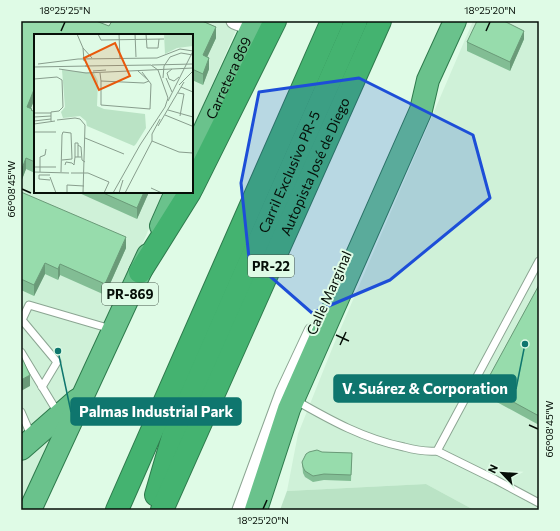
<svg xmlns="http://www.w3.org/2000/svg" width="560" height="531" font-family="Commissioner,sans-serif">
	<rect width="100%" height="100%" fill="#dffbe6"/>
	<g fill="#cff1d8">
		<path d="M21,21h219l-48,109v-95h-157v157h130l-139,318h-5z"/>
		<path d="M473,21h66v489h-65l-48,-26 -139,7 11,-57 36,-90z"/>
	</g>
	<path fill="#bae3c5" d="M426,484l48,26h-194l7,-19z"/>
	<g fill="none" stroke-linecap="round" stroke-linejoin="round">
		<defs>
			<g id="service">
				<path d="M22,320l35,42 -15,25"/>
				<path d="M21,322l8,-17 82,24"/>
				<path d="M21,352l37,61"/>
				<path d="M295,400c35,20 69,39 109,47 11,3 22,5 33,4l102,-190"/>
				<path d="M21,412l10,23"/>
				<path d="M437,451l59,29 43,23"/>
			</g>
			<g id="minor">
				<path d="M234,21l18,7"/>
				<path d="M240,510l43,-117 29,-62"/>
			</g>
			<g id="trunk">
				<path id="s1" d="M192,157l63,-136"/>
				<path d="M161,226l15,-34"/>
				<path d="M21,449l56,-49"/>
				<path d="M30,510l118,-255"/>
				<path d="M256,510l33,-101 132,-299 7,-30 27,-59"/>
			</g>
			<g id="motorway">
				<path d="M192,188l83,-167"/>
				<path d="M140,272l50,-80"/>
				<path id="s2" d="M156,495l18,-62 182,-412"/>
				<path d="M117,510l215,-489"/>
				<path id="s3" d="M162,510l218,-489"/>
			</g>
		</defs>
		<use href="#service" stroke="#8ba592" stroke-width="9"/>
		<use href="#minor" stroke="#8ba592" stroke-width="17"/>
		<use href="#trunk" stroke="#2e7a4c" stroke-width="24"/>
		<use href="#motorway" stroke="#2e7a4c" stroke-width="24"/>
		<use href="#service" stroke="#fff" stroke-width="7"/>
		<use href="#minor" stroke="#fff" stroke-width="15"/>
		<use href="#trunk" stroke="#6ac28c" stroke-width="22"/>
		<use href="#motorway" stroke="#44b370" stroke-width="22"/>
	</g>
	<g fill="#82bd94">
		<path d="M21,21h75l13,5 3,-5h90l14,6v11l-9,19 2,1v11l-6,16 -11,-5v-45h-157v63l-4,10 1,2 3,2v61l-9,-4 -5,13z"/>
		<path d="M524,39l-14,32 -43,-20v-9z"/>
		<path d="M21,192l105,56 -21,47 -45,-20 -2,5 -13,-6 -11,22 -13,-6z"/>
		<path d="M77,192h72l-12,27z"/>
		<path d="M539,285v140l-55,-30v-9z"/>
		<path d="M322,452l30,1 -1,28 -27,-1 -11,2 -8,-5 -2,-4 -1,-11z"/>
	</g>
	<g fill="#6a9a78">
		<path d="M216,27v11l-13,28v-11z"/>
		<path d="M524,31v8l-14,32v-9z"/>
		<path d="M209,58v11l-6,16v-11z"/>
		<path d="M35,87v11l-8,20v-11z"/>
		<path d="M26,158v11l-5,13v-11z"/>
		<path d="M144,192h5l-12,27v-11z"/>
		<path d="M126,237v11l-21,47v-11z"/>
		<path d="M45,263v11l-11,22v-11z"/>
		<path d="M60,264v11l-2,5v-11z"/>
		<path d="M30,375v11l-9,5v-11z"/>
	</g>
	<g fill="#97dcac" stroke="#6a9a78">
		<path d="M21,21h75l13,5 3,-5h90l14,6 -13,28 6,3 -6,16 -11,-5v-34h-157v52l-8,20 5,2 -1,1 4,2v50l-9,-4 -5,13z"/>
		<path d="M477,21h27l20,10 -14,31 -43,-20z"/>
		<path d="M21,192l105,45 -21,47 -45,-20 -2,5 -13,-6 -11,22 -13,-6z"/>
		<path d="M101,192h43l-7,16z"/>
		<path d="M539,285v131l-55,-30z"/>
		<path d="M21,356l9,19 -9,5z"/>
		<path d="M317,450l5,2 30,1 -1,22 -27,-1 -11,2 -8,-5 -2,-4 -1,-5 4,-8 3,-2z"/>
	</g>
	<path fill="#1d4ed8" fill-opacity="0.2" stroke="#1d4ed8" stroke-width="3" stroke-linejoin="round" d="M359,78l114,57 17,63 -100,82 -78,33 -63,-55 -8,-75 18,-91z"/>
	<path fill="none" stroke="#060f08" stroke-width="1.5" d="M61,31l4,-9M486,31l4,-9M22,189l9,4M336,335l13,6M340,345l6,-13M529,425l9,4M263,509l4,-9"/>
	<g text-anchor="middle" stroke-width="4" stroke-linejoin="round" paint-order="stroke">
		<g fill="#dffbe6" stroke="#47564b" stroke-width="1">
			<rect x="248" y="255" width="46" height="22" rx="3"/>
			<rect x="102" y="283" width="56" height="22" rx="3"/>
		</g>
		<g font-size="13" font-weight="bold" fill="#060f08">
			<text x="271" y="271">PR-22</text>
			<text x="130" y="299">PR-869</text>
		</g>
		<g font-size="14" fill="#060f08" stroke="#dffbe6">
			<text dy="5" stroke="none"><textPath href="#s1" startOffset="87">Carretera 869</textPath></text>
			<text dy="5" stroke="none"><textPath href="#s3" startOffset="376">Autopista José de Diego</textPath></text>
			<text dy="5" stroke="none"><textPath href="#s2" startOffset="350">Carril Exclusivo PR-5</textPath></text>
			<text transform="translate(329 293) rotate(-66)" y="5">Calle Marginal</text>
		</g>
	</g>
	<g transform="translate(34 34)">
		<rect width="159" height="159" fill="#dffbe6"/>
		<path d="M130,0h29v12l-16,2 -12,6zM28,36l32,3 4,8 -1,25 7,3 41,5 1,14 -10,16 -2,2 -47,-20 -1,-5 -6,-5 -17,2 -2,-6 4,-5z" fill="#bae3c5"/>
		<path fill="none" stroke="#889d8d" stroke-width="1" d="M43,0l6,14 1,13M64,0l3,6 63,-1M85,0l1,25M101,0l1,23M112,0l1,14h11l1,-9M49,14l9,10M4,30l40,-5 79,-1 23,-9 13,2M118,31l41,-1M51,32l66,-1 7,5 10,28 -3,9 -25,38 -27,48M0,33l54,-1M25,35l27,4 107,-5M138,35l-5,4 2,6 5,2 5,-4M59,37l13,-1M104,37l10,9M66,39l1,8 43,2 5,-2M129,44l1,-12 6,-9 11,-4 12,2M132,44l6,14M0,45l23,-2 5,3 1,27 -4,4 -8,1v9M67,47v24l49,4 1,-25 -9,-12M145,51l14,-14M147,53l12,5M144,59l6,1 -4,22M134,67l25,-50M134,76l25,7M0,79h17M131,81l27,11M0,83l17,-1M23,86l18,-2 5,1 5,6 -2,68M0,87l17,-2M0,90l21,-3M124,92l26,-44M0,98h22M51,104l39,16M118,107v-7l8,-15M44,111l3,2 1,13 3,2M44,123v-14h-3v14h6M31,131l1,-3 6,1 2,2 1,-8M0,133h22M0,138l35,1M6,138v-15l5,-2 1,-6M27,138l1,-37 1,-3 8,1 1,26 -10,1M37,139h17l21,9 -5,11M16,143l6,16M16,146l-11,-1v-4h11M117,154l11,5M33,159v-8l17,1M85,159l4,-13M91,159l27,-52 27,11 14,1"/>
		<path fill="#e8590c" fill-opacity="0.15" stroke="#e8590c" stroke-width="2" d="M81,9l15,33 -31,14 -15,-32z"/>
		<rect width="159" height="159" fill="none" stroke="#060f08" stroke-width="2"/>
	</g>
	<path fill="none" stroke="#0f766e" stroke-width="1.5" d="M525 344L516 389M58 351L71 412"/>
	<g fill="#0f766e" stroke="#dffbe6" stroke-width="1.5">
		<circle cx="525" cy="344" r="4"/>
		<circle cx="58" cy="351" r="4"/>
	</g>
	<g fill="#0f766e" stroke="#0f766e" stroke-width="1.5">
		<rect x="334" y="375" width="182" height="27" rx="4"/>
		<rect x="71" y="398" width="170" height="27" rx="4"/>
	</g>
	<g font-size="15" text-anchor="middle" font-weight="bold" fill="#fff">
		<text x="425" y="394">V. Suárez &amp; Corporation</text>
		<text x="156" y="417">Palmas Industrial Park</text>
	</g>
	<rect width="560" height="531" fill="none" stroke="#dffbe6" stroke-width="44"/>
	<g transform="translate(502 473) rotate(295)" stroke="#dffbe6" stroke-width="3" paint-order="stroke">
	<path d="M0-3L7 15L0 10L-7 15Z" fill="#060f08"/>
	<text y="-6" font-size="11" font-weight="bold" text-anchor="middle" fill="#060f08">N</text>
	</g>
	<rect x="22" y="22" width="516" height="487" fill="none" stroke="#060f08" stroke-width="1.5"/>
	<g font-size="10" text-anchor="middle" fill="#060f08">
		<text x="65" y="14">18°25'25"N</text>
		<text x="490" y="14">18°25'20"N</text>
		<text transform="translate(11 189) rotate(-90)" y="4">66°08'45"W</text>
		<text transform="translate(549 429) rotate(-90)" y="4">66°08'45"W</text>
		<text x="263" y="524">18°25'20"N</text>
	</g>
</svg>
